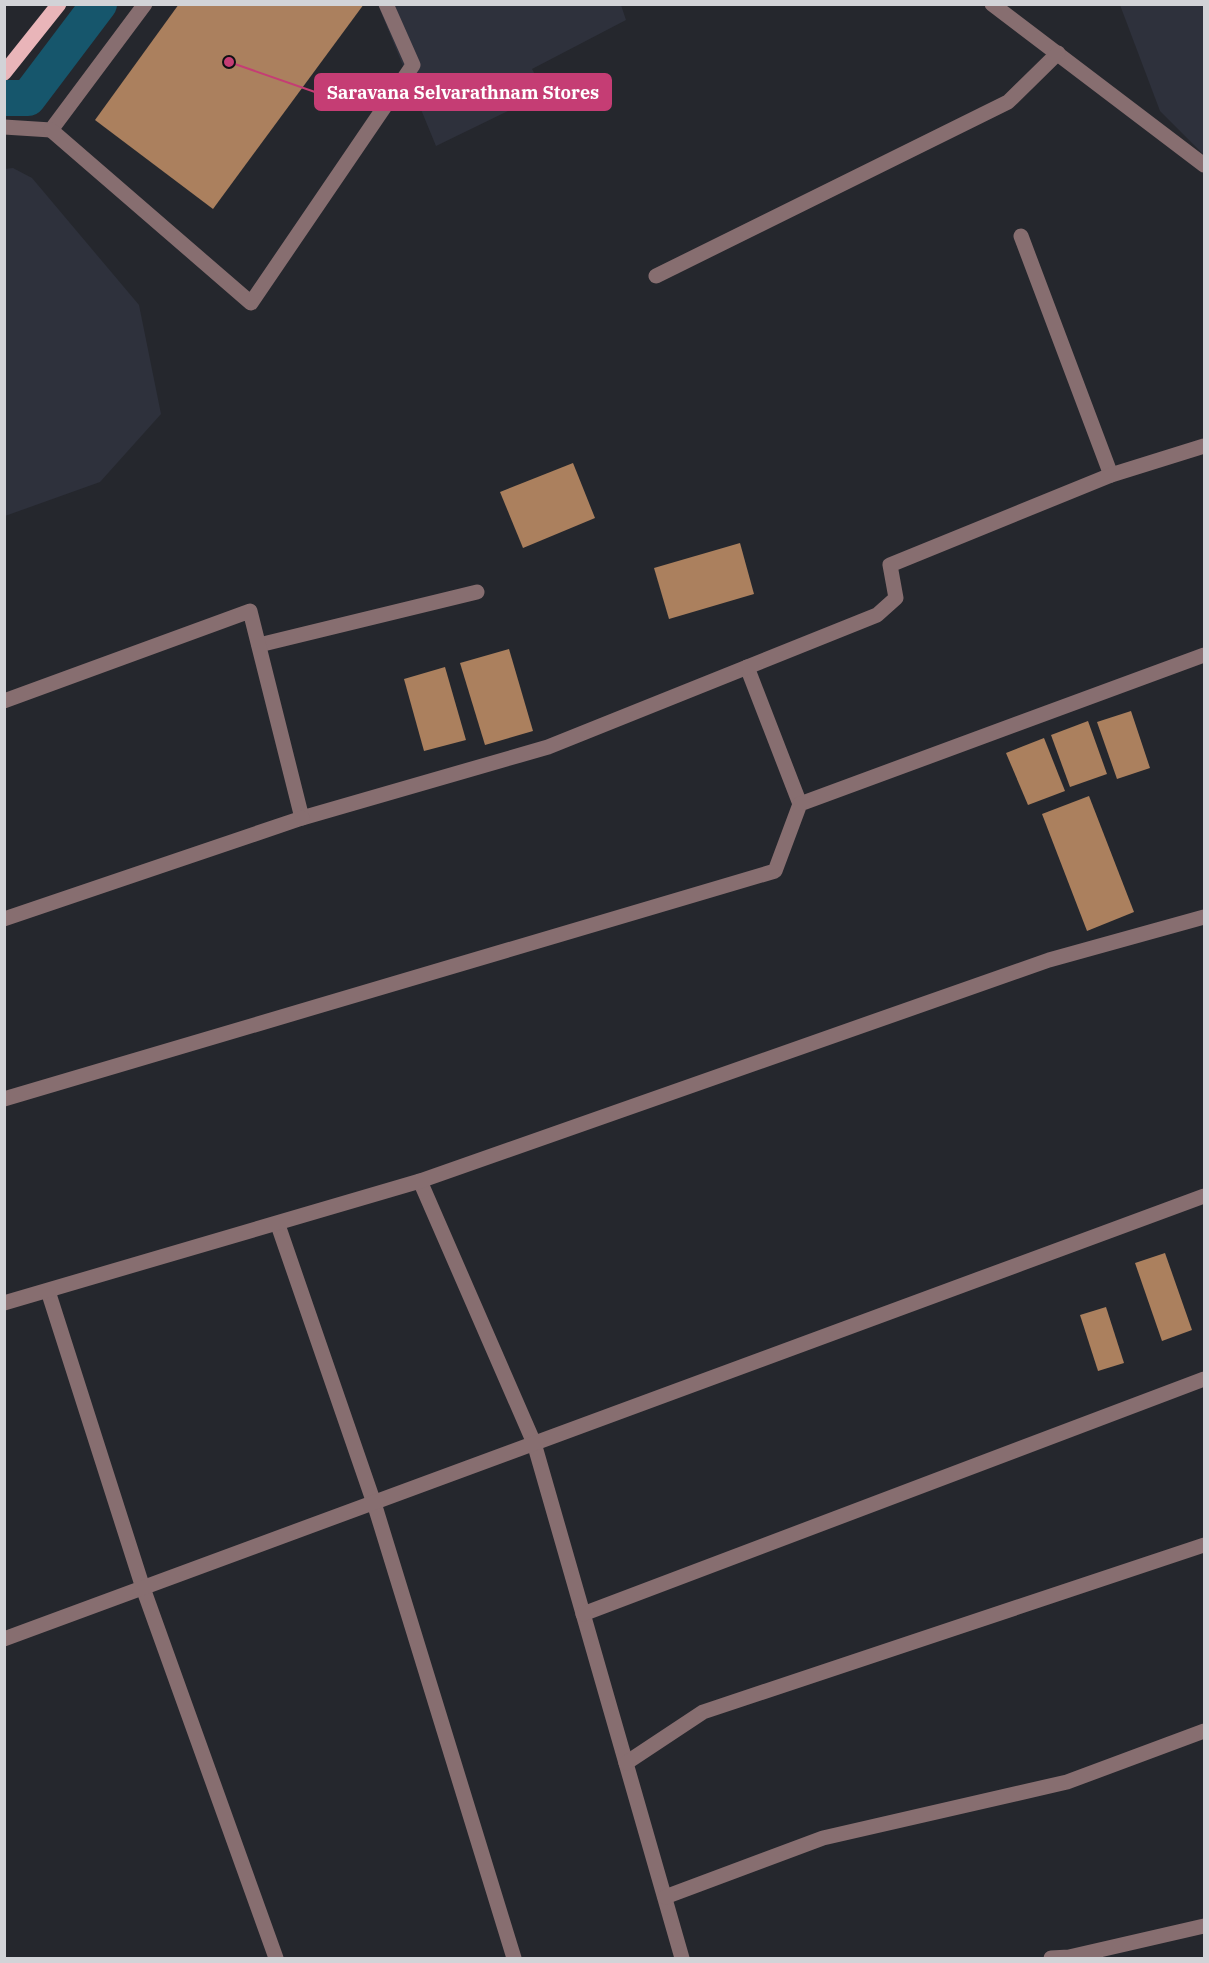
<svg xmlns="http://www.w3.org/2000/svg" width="1209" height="1963" font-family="'IBM Plex Serif',serif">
	<rect width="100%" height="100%" fill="#25272d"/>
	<g fill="#2e313c">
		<path d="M378,5h243l5,15 -94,49 13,24 -109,53z"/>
		<path d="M1120,5h84v150l-44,-44z"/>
		<path d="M13,168l19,10 107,127 22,109 -61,68 -95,34 -1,-347z"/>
	</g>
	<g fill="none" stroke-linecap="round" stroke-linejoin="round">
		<path stroke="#16566c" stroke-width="36" d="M4,98h24l71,-94"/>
	</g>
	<g fill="#ab805e">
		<path d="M179,4h185l-151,205 -118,-89z"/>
		<path d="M573,463l22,55 -72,30 -23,-56z"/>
		<path d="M740,543l14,51 -85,25 -15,-51z"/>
		<path d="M509,649l24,82 -48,14 -25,-82z"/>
		<path d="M445,667l21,73 -42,11 -20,-72z"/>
		<path d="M1131,711l19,57 -33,11 -20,-57z"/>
		<path d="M1088,721l19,53 -37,13 -19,-52z"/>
		<path d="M1044,738l21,53 -37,14 -22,-52z"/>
		<path d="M1089,796l45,116 -47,19 -45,-117z"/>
		<path d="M1165,1253l27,77 -30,11 -27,-78z"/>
		<path d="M1106,1307l18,56 -26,8 -18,-56z"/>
	</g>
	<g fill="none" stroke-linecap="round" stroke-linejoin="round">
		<g stroke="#876e70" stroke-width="15">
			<path d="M992,4l212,161"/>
			<path d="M4,127l47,3 94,-126"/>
			<path d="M51,130l200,173 162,-238 -27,-61"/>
			<path d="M1021,236l90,239"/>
			<path d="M656,276l352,-174 50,-49"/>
			<path d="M259,645l218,-53"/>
			<path d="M747,667l53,137"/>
			<path d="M4,701l246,-90 52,207 246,-71 329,-132 19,-17 -6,-33 221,-90 93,-29"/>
			<path d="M4,919l298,-101"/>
			<path d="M4,1099l771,-228 25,-67 404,-149"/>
			<path d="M420,1181l114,262 148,515"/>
			<path d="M278,1225l96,278 140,455"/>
			<path d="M48,1291l95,297 133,370"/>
			<path d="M4,1303l416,-122 629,-221 155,-43"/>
			<path d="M583,1614l621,-235"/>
			<path d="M4,1639l1200,-443"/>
			<path d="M626,1763l77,-51 501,-167"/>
			<path d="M665,1897l158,-59 244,-56 137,-51"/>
			<path d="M1051,1958l18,-1 135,-31"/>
		</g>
		<path stroke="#e9b5b9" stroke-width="15" d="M4,73l55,-69"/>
	</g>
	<path fill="none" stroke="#c53d74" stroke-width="2" d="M229 62L315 92"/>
	<circle fill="#c53d74" stroke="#0f1013" stroke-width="2" cx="229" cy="62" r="6"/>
	<rect fill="#c53d74" stroke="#c53d74" stroke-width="2" x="315" y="74" width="296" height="36" rx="6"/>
	<g font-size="18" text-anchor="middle" font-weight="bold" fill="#fff">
		<text x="463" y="99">Saravana Selvarathnam Stores</text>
	</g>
	<rect width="1209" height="1963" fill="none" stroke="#d2d3d7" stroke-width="12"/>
</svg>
